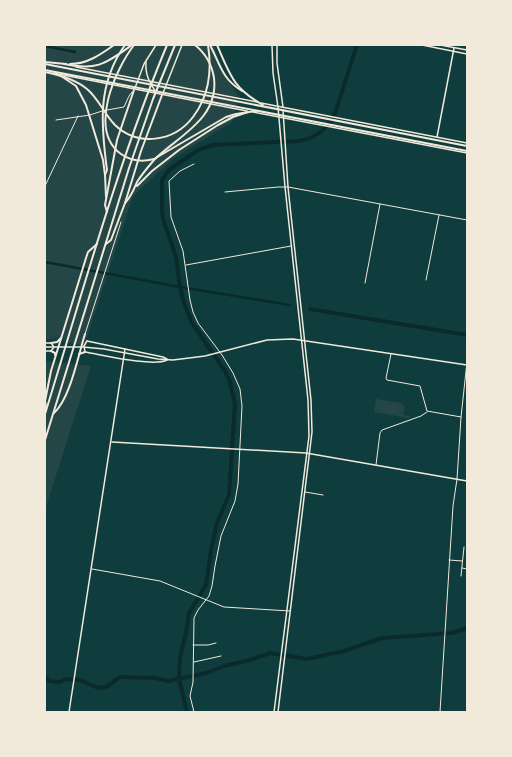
<svg xmlns="http://www.w3.org/2000/svg" width="512" height="757" font-family="Inter,sans-serif">
	<rect width="100%" height="100%" fill="#0f3d3e"/>
	<g fill="#244646">
		<path d="M45,45h169l10,29 15,23 -7,25 -58,36 -41,38 -49,150 -17,-4 -10,-4 -12,2z"/>
		<path d="M45,361l46,5 -46,144z"/>
		<path d="M376,399l25,4 4,4 -2,8 7,1 -1,2 -35,-6z"/>
	</g>
	<g fill="none" stroke-linecap="round" stroke-linejoin="round">
		<g stroke="#0a2a2b" stroke-width="2.5">
			<path d="M45,46l30,6"/>
			<path d="M45,262l135,25 110,18"/>
		</g>
		<g stroke="#0a2a2b" stroke-width="4">
			<path d="M310,309l157,26"/>
			<path d="M45,677l5,4 10,1 7,-3 13,1 18,8 8,-1 14,-10 35,1 13,3 38,-8 18,-7 26,-6 20,-7 37,6 37,-8 38,-13 70,-5 15,-5"/>
			<path d="M187,712l-8,-33 1,-22 6,-24 3,-20 17,-28 5,-35 6,-27 12,-28 6,-91 -5,-22 -5,-11 -33,-48 -8,-20 -4,-16 -4,-30 -12,-35 -2,-9v-33l7,-10 29,-20 15,-5 86,-4c17,-3 29,-12 36,-28l22,-68"/>
		</g>
		<g stroke="#f1e9da" stroke-width="1">
			<path d="M193,645h15l8,-2"/>
			<path d="M194,662l27,-6"/>
		</g>
		<g stroke="#f1e9da" stroke-width="1">
			<path d="M107,110l17,-3 5,-11 3,-4"/>
			<path d="M56,120l34,-5 12,-4"/>
			<path d="M45,186l33,-70"/>
			<path d="M225,192l53,-5h10l179,33"/>
			<path d="M186,265l105,-19"/>
			<path d="M426,280l13,-65"/>
			<path d="M365,283l15,-79"/>
			<path d="M85,334l36,-112"/>
			<path d="M391,354l-5,24 1,2 33,6 7,25 34,6"/>
			<path d="M376,465l4,-32 2,-3 39,-14 6,-4"/>
			<path d="M305,492l18,3"/>
			<path d="M449,560l13,1"/>
			<path d="M462,568l5,1"/>
			<path d="M92,569l68,12 64,26 66,4"/>
			<path d="M461,576l3,-29"/>
			<path d="M194,712l-4,-16 3,-14 1,-64 4,-8 11,-14 3,-10 3,-20 6,-30 14,-35 3,-17 4,-78 -2,-17 -7,-16 -11,-18 -24,-32 -5,-11 -3,-12 -7,-49 -12,-34 -2,-36 11,-10 14,-7"/>
			<path d="M440,712l13,-206 4,-27 4,-62 6,-55"/>
		</g>
		<g stroke="#f1e9da" stroke-width="1.5">
			<path d="M272,45l1,28 5,34"/>
			<path d="M277,45v18l6,44"/>
			<path d="M422,45l45,9"/>
			<path d="M440,45l27,5"/>
			<path d="M437,137l17,-89"/>
			<path d="M112,442l194,11 161,28"/>
			<path d="M69,712l56,-363"/>
		</g>
		<g stroke="#f1e9da" stroke-width="1.5">
			<path d="M87,341l-3,5 1,6c18,3 68,15 82,8"/>
			<path d="M87,341l76,16 4,2"/>
			<path d="M45,343h6l3,4 -3,4h-6"/>
			<path d="M45,347h38l21,2 54,10 15,1 32,-4 62,-16 26,-1 174,26"/>
			<path d="M274,712l35,-276 -1,-36 -23,-213 -7,-80"/>
			<path d="M278,712l34,-280 -1,-32 -23,-213 -5,-77"/>
		</g>
		<g stroke="#f1e9da" stroke-width="1.5">
			<path d="M146,62c-1,12 3,20 10,30"/>
			<path d="M76,67l181,35"/>
			<path d="M53,73l194,38"/>
			<path d="M135,88l9,-24 12,-19"/>
			<path d="M163,93l19,-48"/>
			<path d="M261,103l206,40"/>
			<path d="M253,112l214,41"/>
		</g>
		<g stroke="#f1e9da" stroke-width="2">
			<path d="M134,45c-19,25 -46,85 -13,109 10,7 22,8 33,5l72,-42 10,-3 20,-3"/>
			<path d="M217,45c13,30 16,43 46,60"/>
			<path d="M45,62l21,2"/>
			<path d="M45,64l422,82"/>
			<path d="M70,64c17,0 30,-9 44,-19"/>
			<path d="M45,70l422,81"/>
			<path d="M45,72c15,3 30,7 42,17 12,10 17,25 28,36 23,22 59,17 78,-8 16,-21 19,-47 15,-72"/>
		</g>
		<g stroke="#f1e9da" stroke-width="2">
			<path d="M210,45c10,19 12,34 32,46"/>
			<path d="M64,64c33,7 41,0 68,-19"/>
			<path d="M61,76l15,10 10,19 17,55 2,15 1,22"/>
			<path d="M105,175l2,-5c-6,-45 -10,-86 18,-125"/>
			<path d="M137,186l15,-15 27,-21 39,-25 15,-8 15,-5"/>
			<path d="M125,203c6,-6 9,-14 12,-21 5,-8 11,-15 17,-22 24,-24 65,-41 60,-82 -2,-13 -9,-25 -19,-33"/>
			<path d="M107,212l-2,-7 12,-65 17,-50"/>
			<path d="M106,244l5,-4 14,-37 16,-52 21,-56"/>
			<path d="M51,343l6,-1 4,-4"/>
			<path d="M51,351l4,2v2"/>
			<path d="M79,354l6,-2"/>
			<path d="M46,407l-1,-6 6,-30 35,-113 2,-6 9,-8"/>
			<path d="M54,413c16,-14 24,-57 31,-79"/>
			<path d="M45,414c38,-123 72,-249 122,-369"/>
			<path d="M45,440l84,-272 24,-69 22,-54"/>
		</g>
	</g>
	<rect width="512" height="757" fill="none" stroke="#f1e9da" stroke-width="92"/>
</svg>
